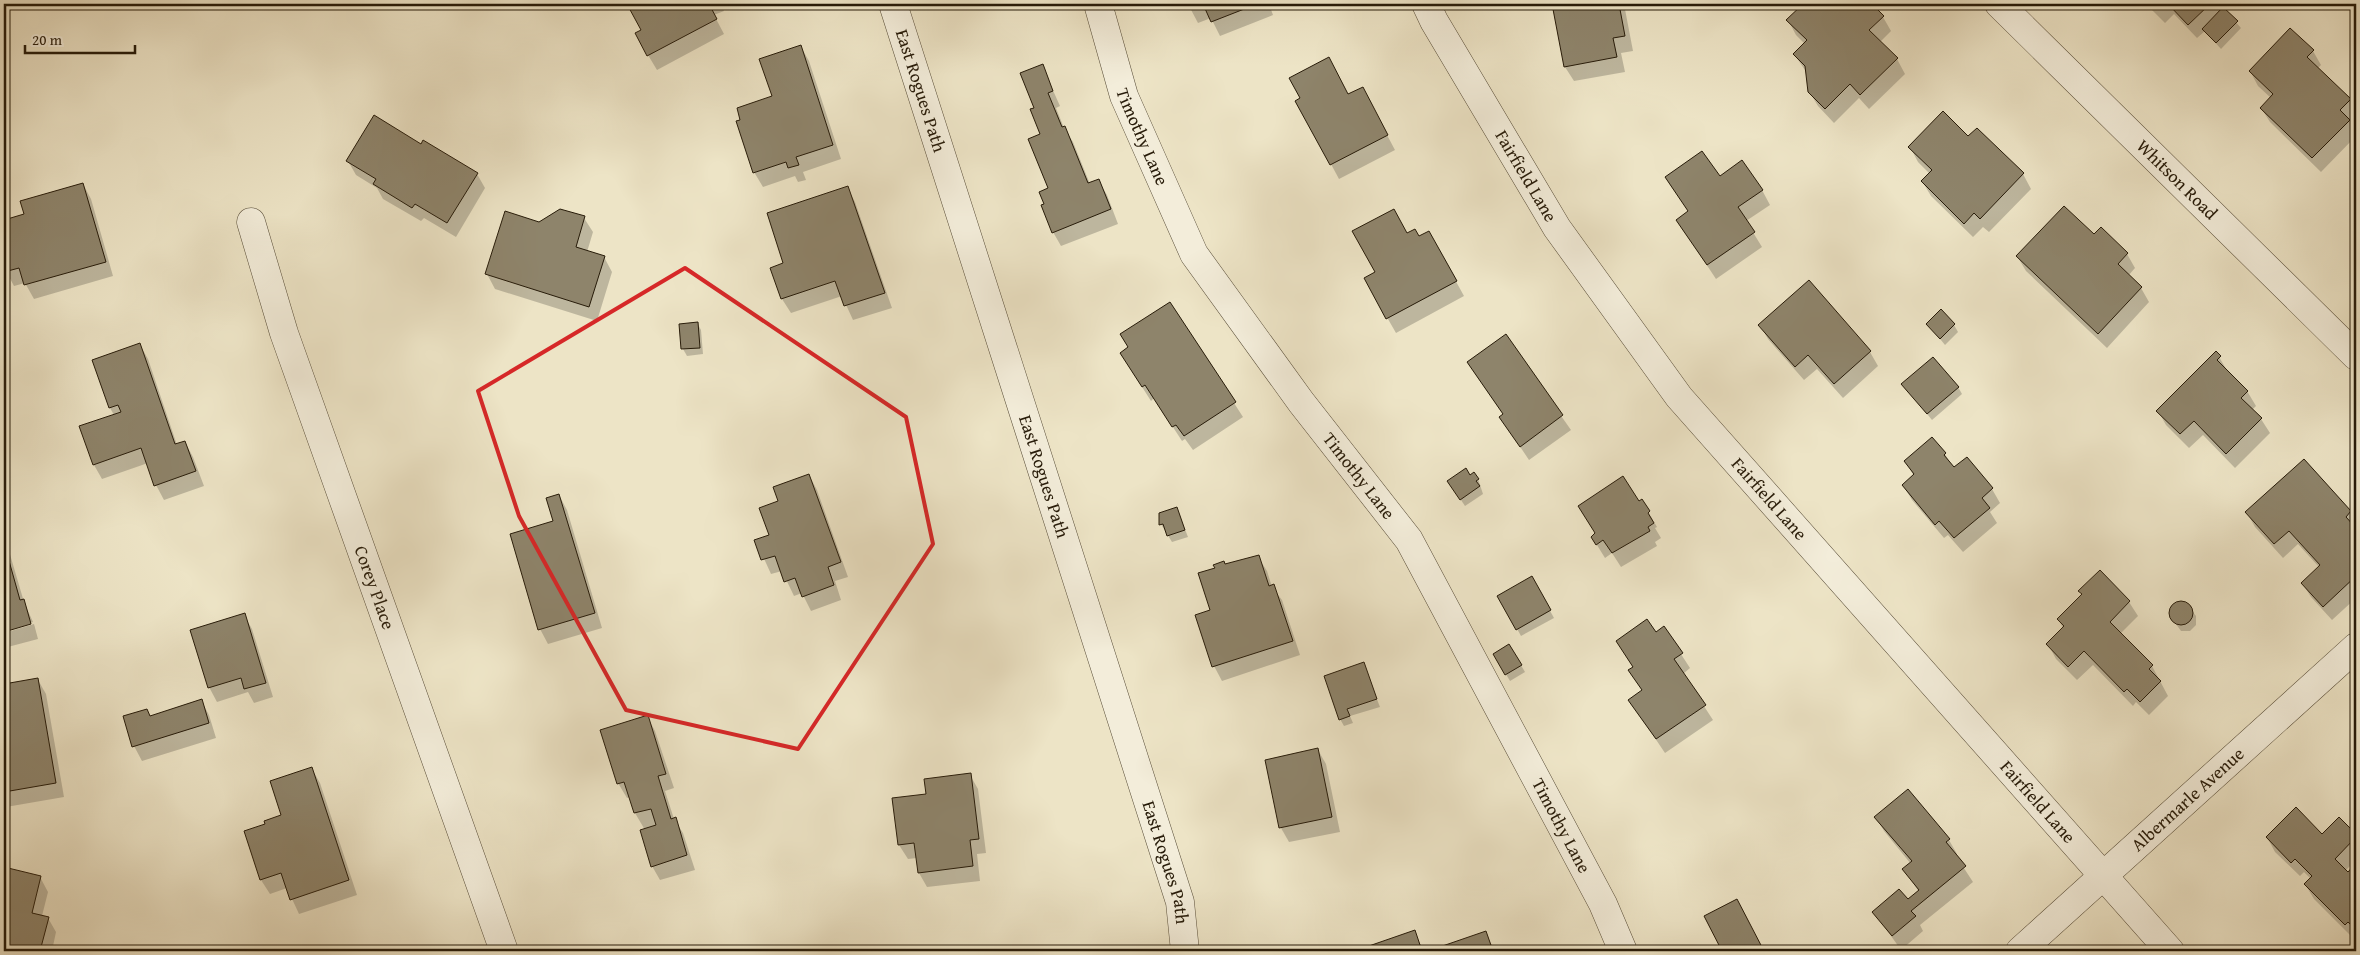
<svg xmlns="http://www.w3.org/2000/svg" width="2360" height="955" font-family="'Gentium Book Plus',serif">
	<rect width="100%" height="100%" fill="#ede4c6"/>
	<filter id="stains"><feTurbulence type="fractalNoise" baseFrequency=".004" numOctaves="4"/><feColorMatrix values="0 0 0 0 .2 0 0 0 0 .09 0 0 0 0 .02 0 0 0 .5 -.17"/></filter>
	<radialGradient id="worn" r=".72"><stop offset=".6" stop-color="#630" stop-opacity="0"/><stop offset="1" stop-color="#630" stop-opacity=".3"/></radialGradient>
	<g fill="#0003">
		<path d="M634,4h87l3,7 -10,4 10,19 -67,36 -9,-15 -6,-24 -12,-25z"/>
		<path d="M1188,4h81l4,11 -53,21 -9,-18 -13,5z"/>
		<path d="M1553,4h71l9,47 -12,2 4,19 -51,9 -9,-14z"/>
		<path d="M1805,4h65l13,13 8,14 -11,11 17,17 8,15 -36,35 -10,-11 -25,25 -16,-17 -9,-15 -2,-18 -13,-19 11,-10 -9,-9 -8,-15z"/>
		<path d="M2146,4h87l-7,7 15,17 -20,21 -16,-18 -8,7 -23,-24 -9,9z"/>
		<path d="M801,47l8,14 32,98 -38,13 3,8 -8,2 -3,-6 -32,11 -9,-15 -12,-51 31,-24z"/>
		<path d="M2313,51l8,14 -3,3 32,31 6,11v6l-6,7 6,13 -35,36 -51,-50 -9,-14 10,-10 -13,-12 -8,-15z"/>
		<path d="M1042,66l18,40 -4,2 8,20 9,14 17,42 8,-4 9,15 11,29 -57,22 -8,-14 -8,-27 4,-16 -7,-54 -6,-27z"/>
		<path d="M1348,95l22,8 25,47 -56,29 -42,-78z"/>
		<path d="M1968,138l55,36 8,15 -42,43 -6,-5 -10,10 -42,-41 -9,-15 8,-7 -12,-12 -8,-15z"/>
		<path d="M421,146l56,28 8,14 -29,49 -32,-19 -3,3 -38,-22 -6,-11 -21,-13 -8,-14z"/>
		<path d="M1720,177l42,13 8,15 -24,16 16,26 -46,32 -39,-59 12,-8 -23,-34z"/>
		<path d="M83,184l8,15 22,77 -79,23 -9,-16 -11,3 -8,-15 -2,-50 21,-6z"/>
		<path d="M847,187l8,15 37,106 -39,12 -11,-24 -51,17 -9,-14 -10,-30 13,-5z"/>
		<path d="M584,218l9,14 -6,20 17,5 8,15 -15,49 -102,-32 -8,-15 52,-51z"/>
		<path d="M1407,234l30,13 27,49 -68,37 -31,-54 12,-6z"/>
		<path d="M2094,236l33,18 8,14 -7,8 13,12 8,14 -42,46 -81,-77 -9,-15z"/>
		<path d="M697,323l4,7 2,24 -16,2 -4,-7z"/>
		<path d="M1928,324l26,1 4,7 -13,13z"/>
		<path d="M1760,325l110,27 8,14 -35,32 -26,-29 -13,11 -36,-41z"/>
		<path d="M1505,336l66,94 -42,30 -29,-43 4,-2 -36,-52z"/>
		<path d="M140,345l8,14 29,86 8,-3 8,15 11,29 -40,14 -8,-15 -8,-22 -46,16 -8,-14 20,-50 -4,-7z"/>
		<path d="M2216,352l12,20 19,19 9,15 -4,4 9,9 9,14 -35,35 -32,-33 -14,13 -23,-23 -8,-14z"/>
		<path d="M1130,368l104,35 9,14 -50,33 -8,-11 -3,2 -28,-43 -3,3z"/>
		<path d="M1903,384l55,3 4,7 -30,26z"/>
		<path d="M1945,454l8,14 39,21 8,14 -10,9 7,11 -34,29 -15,-17 -4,3 -32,-38 -9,-15 11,-9 -9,-15z"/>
		<path d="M2304,461l46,51 6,10v76l-24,22 -21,-23 -9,-14 17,-16 -21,-23 -15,14 -28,-31 -8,-14z"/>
		<path d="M809,475l8,15 31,87 -13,4 6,19 -30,11 -9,-18 -8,3 -12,-25 -11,3 -15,-33 14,-5 10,-34z"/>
		<path d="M1470,477l8,2 5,15 -18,12 -12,-18z"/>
		<path d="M559,495l8,15 35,118 -54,16 -8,-15z"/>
		<path d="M1642,501l15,26 -2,1 6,10 -6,4 2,4 -36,21 -9,-14 -7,5 -13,-21z"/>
		<path d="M1177,509l11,28 -16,5 -13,-21z"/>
		<path d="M4,534l20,68 9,20 -29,8z"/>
		<path d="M1258,557l9,14 5,16 10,13 18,55 -78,26 -8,-15 -3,-55 5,-42z"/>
		<path d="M2100,572l29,30 9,14 -18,18 32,32 16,30 -19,19 -13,-13 -3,4 -40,-41 -16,15 -21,-21 -8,-15 15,-16 -5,-9 24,-24 -2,-4z"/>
		<path d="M1532,578l22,40 -33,18 -22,-40z"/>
		<path d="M2177,603h9l10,13v9l-6,6h-9l-10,-14 1,-10z"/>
		<path d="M244,615l8,14 21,68 -19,6 -6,-11 -31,10 -8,-15z"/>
		<path d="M34,624l4,15 -34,9v-15z"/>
		<path d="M1664,628l26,40 -7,6 30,46 -48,33 -35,-52 13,-9 -13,-21 4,-3 22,-34z"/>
		<path d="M1509,645l16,27 -15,9 -16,-27z"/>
		<path d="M1363,664l17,43 -30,9 3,7 -9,3 -4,-7z"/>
		<path d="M38,680l8,14 18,103 -58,10 -2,-5v-117z"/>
		<path d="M201,700l8,15 7,23 -74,23 -8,-15 13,-36 3,7z"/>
		<path d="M647,716l8,15 19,57 -9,3 9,28 9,14 12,37 -35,10 -8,-14 -7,-36 -10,-17 -5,-16 -3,1 -9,-15z"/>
		<path d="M1318,750l8,14 14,68 -51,10 -8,-14 -15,-67z"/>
		<path d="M312,769l8,14 37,112 -58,19 -12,-26 -17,6 -9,-14 -15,-48 20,-7 16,-9z"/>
		<path d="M970,775l8,14 8,64 -9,1 3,27 -53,6 -8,-14 -2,-15 -9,1 -9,-14 29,-50z"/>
		<path d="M1908,791l41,49 8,14 -1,2 17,26 -53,43 3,6 -22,19 -27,-38 34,-11 11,-9 -15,-23 7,-5 -27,-33 -8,-14z"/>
		<path d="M2339,818l17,18v24l-11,11 3,3 8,-9v72l-2,2 -40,-40 -9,-15 6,-5 -7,-7 -4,4 -25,-24 -8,-15 55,-2z"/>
		<path d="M4,868l36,9 8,15 -6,24 6,2 8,14 -4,19h-48z"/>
		<path d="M1414,932l10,19h-55l-1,-3z"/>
		<path d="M1485,933l10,18h-63z"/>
	</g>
	<g fill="#8e846b" stroke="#271b09">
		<path d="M632,4h77l8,15 -70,37 -12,-23 6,-3 -13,-24z"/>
		<path d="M1203,4h54l-46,18z"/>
		<path d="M1552,4h67l6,32 -12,2 4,19 -53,10z"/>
		<path d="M1803,4h69l12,12 -15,14 29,28 -38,37 -10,-11 -25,25 -17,-17 -3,-26 -12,-12 14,-14 -21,-20z"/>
		<path d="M2168,4h42l-22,21z"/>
		<path d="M2223,7l15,14 -22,22 -14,-14z"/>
		<path d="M2290,28l24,22 -7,7 44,42 -11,11 10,10 -38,38 -52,-50 13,-14 -24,-23z"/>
		<path d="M801,45l32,100 -37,12 3,8 -11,3 -2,-6 -33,11 -17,-52 4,-1 -3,-12 35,-12 -13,-37z"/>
		<path d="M1329,57l19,37 15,-7 25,48 -58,30 -35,-64 5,-3 -11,-20z"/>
		<path d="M1043,64l10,27 -5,2 14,34 3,-1 23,57 11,-4 12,30 -59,24 -11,-28 3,-1 -5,-12 9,-4 -20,-49 12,-5 -10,-25 4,-1 -14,-35z"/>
		<path d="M1943,111l25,25 9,-8 47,45 -44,46 -6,-6 -10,11 -43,-43 11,-11 -24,-23z"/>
		<path d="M374,115l47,29 2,-4 55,33 -31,50 -32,-19 -3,4 -39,-24 3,-5 -30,-18z"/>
		<path d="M1702,151l18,25 22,-16 21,30 -25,17 17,25 -48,33 -31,-45 12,-9 -23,-34z"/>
		<path d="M83,183l23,79 -82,23 -5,-17 -15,4v-52l20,-6 -4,-13z"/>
		<path d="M848,186l37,107 -41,13 -9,-25 -54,18 -11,-31 13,-5 -16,-50z"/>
		<path d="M2064,206l30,28 7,-7 27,26 -10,11 24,23 -44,47 -82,-78z"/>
		<path d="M560,209l25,7 -9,31 29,9 -16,51 -104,-33 20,-63 34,11z"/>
		<path d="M1394,209l13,24 8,-4 4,7 10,-5 28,50 -71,38 -22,-41 11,-6 -23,-41z"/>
		<path d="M1809,280l62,71 -37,33 -26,-29 -13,12 -37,-42z"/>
		<path d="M1170,302l66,100 -52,34 -8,-11 -4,2 -27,-42 -3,2 -22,-34 8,-6 -8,-13z"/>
		<path d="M1941,309l14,15 -15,15 -14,-15z"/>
		<path d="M698,322l2,26 -19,1 -2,-25z"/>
		<path d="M1506,334l57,81 -43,32 -21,-30 4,-3 -36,-52z"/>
		<path d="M140,343l35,101 10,-3 11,30 -42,15 -13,-38 -48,17 -14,-39 42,-14 -3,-7 -9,3 -17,-48z"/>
		<path d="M2216,351l5,5 -4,4 31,31 -7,7 21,20 -36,36 -32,-33 -14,13 -24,-23z"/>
		<path d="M1933,357l26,30 -32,27 -26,-30z"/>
		<path d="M1932,437l14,16 -2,2 10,12 13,-10 26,31 -11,10 8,10 -36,30 -15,-17 -4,4 -33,-40 12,-11 -10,-13z"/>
		<path d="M2304,459l47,52 -5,6 10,11 -2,7 2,2v39l-33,31 -22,-24 19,-18 -31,-34 -15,13 -29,-32z"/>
		<path d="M1466,468l4,7 4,-3 5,7 -3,2 4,5 -20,14 -13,-19z"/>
		<path d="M809,474l32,88 -13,5 6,18 -32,12 -7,-19 -11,4 -9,-26 -14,4 -7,-20 15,-5 -10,-27 19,-7 -5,-14z"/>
		<path d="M1623,476l16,25 3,-2 8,12 -2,2 6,10 -6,4 2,4 -38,22 -9,-13 -7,5 -5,-8 4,-4 -17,-27z"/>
		<path d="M559,494l36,119 -57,17 -28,-96 43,-13 -7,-23z"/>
		<path d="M1177,507l8,23 -18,6 -4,-12 -4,1v-12z"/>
		<path d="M4,543l16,57 4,-1 7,25 -27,8z"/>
		<path d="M1259,555l10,31 5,-2 19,57 -81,26 -17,-52 15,-5 -12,-37 17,-5 -2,-3 11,-4 1,3z"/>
		<path d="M2100,570l30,31 -20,21 43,43 -4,4 12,12 -21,21 -13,-13 -3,3 -40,-41 -16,16 -22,-23 18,-18 -7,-7 25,-25 -4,-3z"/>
		<path d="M1532,576l19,34 -35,20 -19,-34z"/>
		<circle cx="2181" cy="613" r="12"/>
		<path d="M245,613l21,70 -22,6 -3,-11 -33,10 -18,-58z"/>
		<path d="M1647,619l9,13 8,-6 19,27 -9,6 32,46 -50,34 -28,-39 14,-10 -14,-20 5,-3 -17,-26z"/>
		<path d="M1509,644l13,21 -17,10 -12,-21z"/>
		<path d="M1364,662l13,37 -30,10 3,7 -11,4 -15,-44z"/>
		<path d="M38,678l18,105 -52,9v-108z"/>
		<path d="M202,699l7,24 -77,24 -9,-31 24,-7 3,7z"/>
		<path d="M648,715l18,59 -8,2 13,43 5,-2 11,38 -36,12 -11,-37 16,-5 -5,-16 -17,4 -10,-31 -7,2 -17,-54z"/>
		<path d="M1318,748l14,69 -53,11 -14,-68z"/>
		<path d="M312,767l37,113 -59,20 -9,-27 -21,7 -16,-49 21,-7 -1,-3 17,-6 -11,-34z"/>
		<path d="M971,773l8,66 -9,1 3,26 -55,7 -4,-30 -16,2 -6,-47 34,-4 -2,-15z"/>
		<path d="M1908,789l42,50 -4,3 20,24 -55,45 5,5 -24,20 -20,-24 27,-23 9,10 11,-9 -17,-21 10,-8 -38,-44z"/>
		<path d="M2296,807l26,27 17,-17 17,17v3l-21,22 13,13 8,-9v67l-8,-8 -3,3 -41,-41 8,-8 -17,-17 -4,4 -25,-26z"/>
		<path d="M4,867l37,9 -9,37 17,4 -9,34h-36z"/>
		<path d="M1737,899l27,52h-42l-18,-35z"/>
		<path d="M1415,930l7,21h-54l-2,-4z"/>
		<path d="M1486,931l7,20h-65z"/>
	</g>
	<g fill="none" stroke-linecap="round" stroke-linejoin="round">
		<defs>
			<g id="minor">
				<path id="s1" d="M893,4l287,898 5,49"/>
				<path id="s2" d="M1098,4l26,92 70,158 107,148 108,138 194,364 20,47"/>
				<path id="s3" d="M1426,4l8,17 123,207 122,169 491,554"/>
				<path id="s4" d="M1999,4l357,352"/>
				<path id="s5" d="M251,222l33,111 220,618"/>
				<path id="s6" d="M2020,951l336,-304"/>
			</g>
		</defs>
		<use href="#minor" stroke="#584d38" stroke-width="29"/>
		<use href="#minor" stroke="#f3edda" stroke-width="28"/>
	</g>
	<path fill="none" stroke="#d62828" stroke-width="4" stroke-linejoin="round" d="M685,268l221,149 27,127 -135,205 -172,-39 -107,-194 -41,-125z"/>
	<g text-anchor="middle" stroke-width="4.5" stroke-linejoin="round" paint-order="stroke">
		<g font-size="18" fill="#271b09" stroke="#f3edda">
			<text dy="6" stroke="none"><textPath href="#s1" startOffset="91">East Rogues Path</textPath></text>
			<text dy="6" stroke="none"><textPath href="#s2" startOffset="140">Timothy Lane</textPath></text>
			<text dy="6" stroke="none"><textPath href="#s3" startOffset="199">Fairfield Lane</textPath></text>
			<text dy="6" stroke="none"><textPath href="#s4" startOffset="250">Whitson Road</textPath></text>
			<text dy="6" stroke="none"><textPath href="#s2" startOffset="545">Timothy Lane</textPath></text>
			<text dy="6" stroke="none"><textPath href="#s1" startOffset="496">East Rogues Path</textPath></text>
			<text dy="6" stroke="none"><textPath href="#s3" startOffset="604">Fairfield Lane</textPath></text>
			<text dy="6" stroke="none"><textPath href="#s5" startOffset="386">Corey Place</textPath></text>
			<text dy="6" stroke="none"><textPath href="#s6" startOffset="226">Albermarle Avenue</textPath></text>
			<text dy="6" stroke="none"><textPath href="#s3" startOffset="1009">Fairfield Lane</textPath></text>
			<text dy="6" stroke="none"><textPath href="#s2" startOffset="950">Timothy Lane</textPath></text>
			<text dy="6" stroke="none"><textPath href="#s1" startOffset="901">East Rogues Path</textPath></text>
		</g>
	</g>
	<rect width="2360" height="955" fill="none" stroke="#ede4c6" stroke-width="20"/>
	<rect x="5" y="5" width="2350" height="945" fill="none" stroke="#271b09" stroke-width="2.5"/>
	<rect x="10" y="10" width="2340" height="935" fill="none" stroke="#271b09"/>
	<path d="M25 45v8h110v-8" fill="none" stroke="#271b09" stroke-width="2.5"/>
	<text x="32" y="45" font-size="15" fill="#271b09" stroke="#f3edda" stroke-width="4" paint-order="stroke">20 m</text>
	<rect width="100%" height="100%" filter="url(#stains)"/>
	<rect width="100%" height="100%" fill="url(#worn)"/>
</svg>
